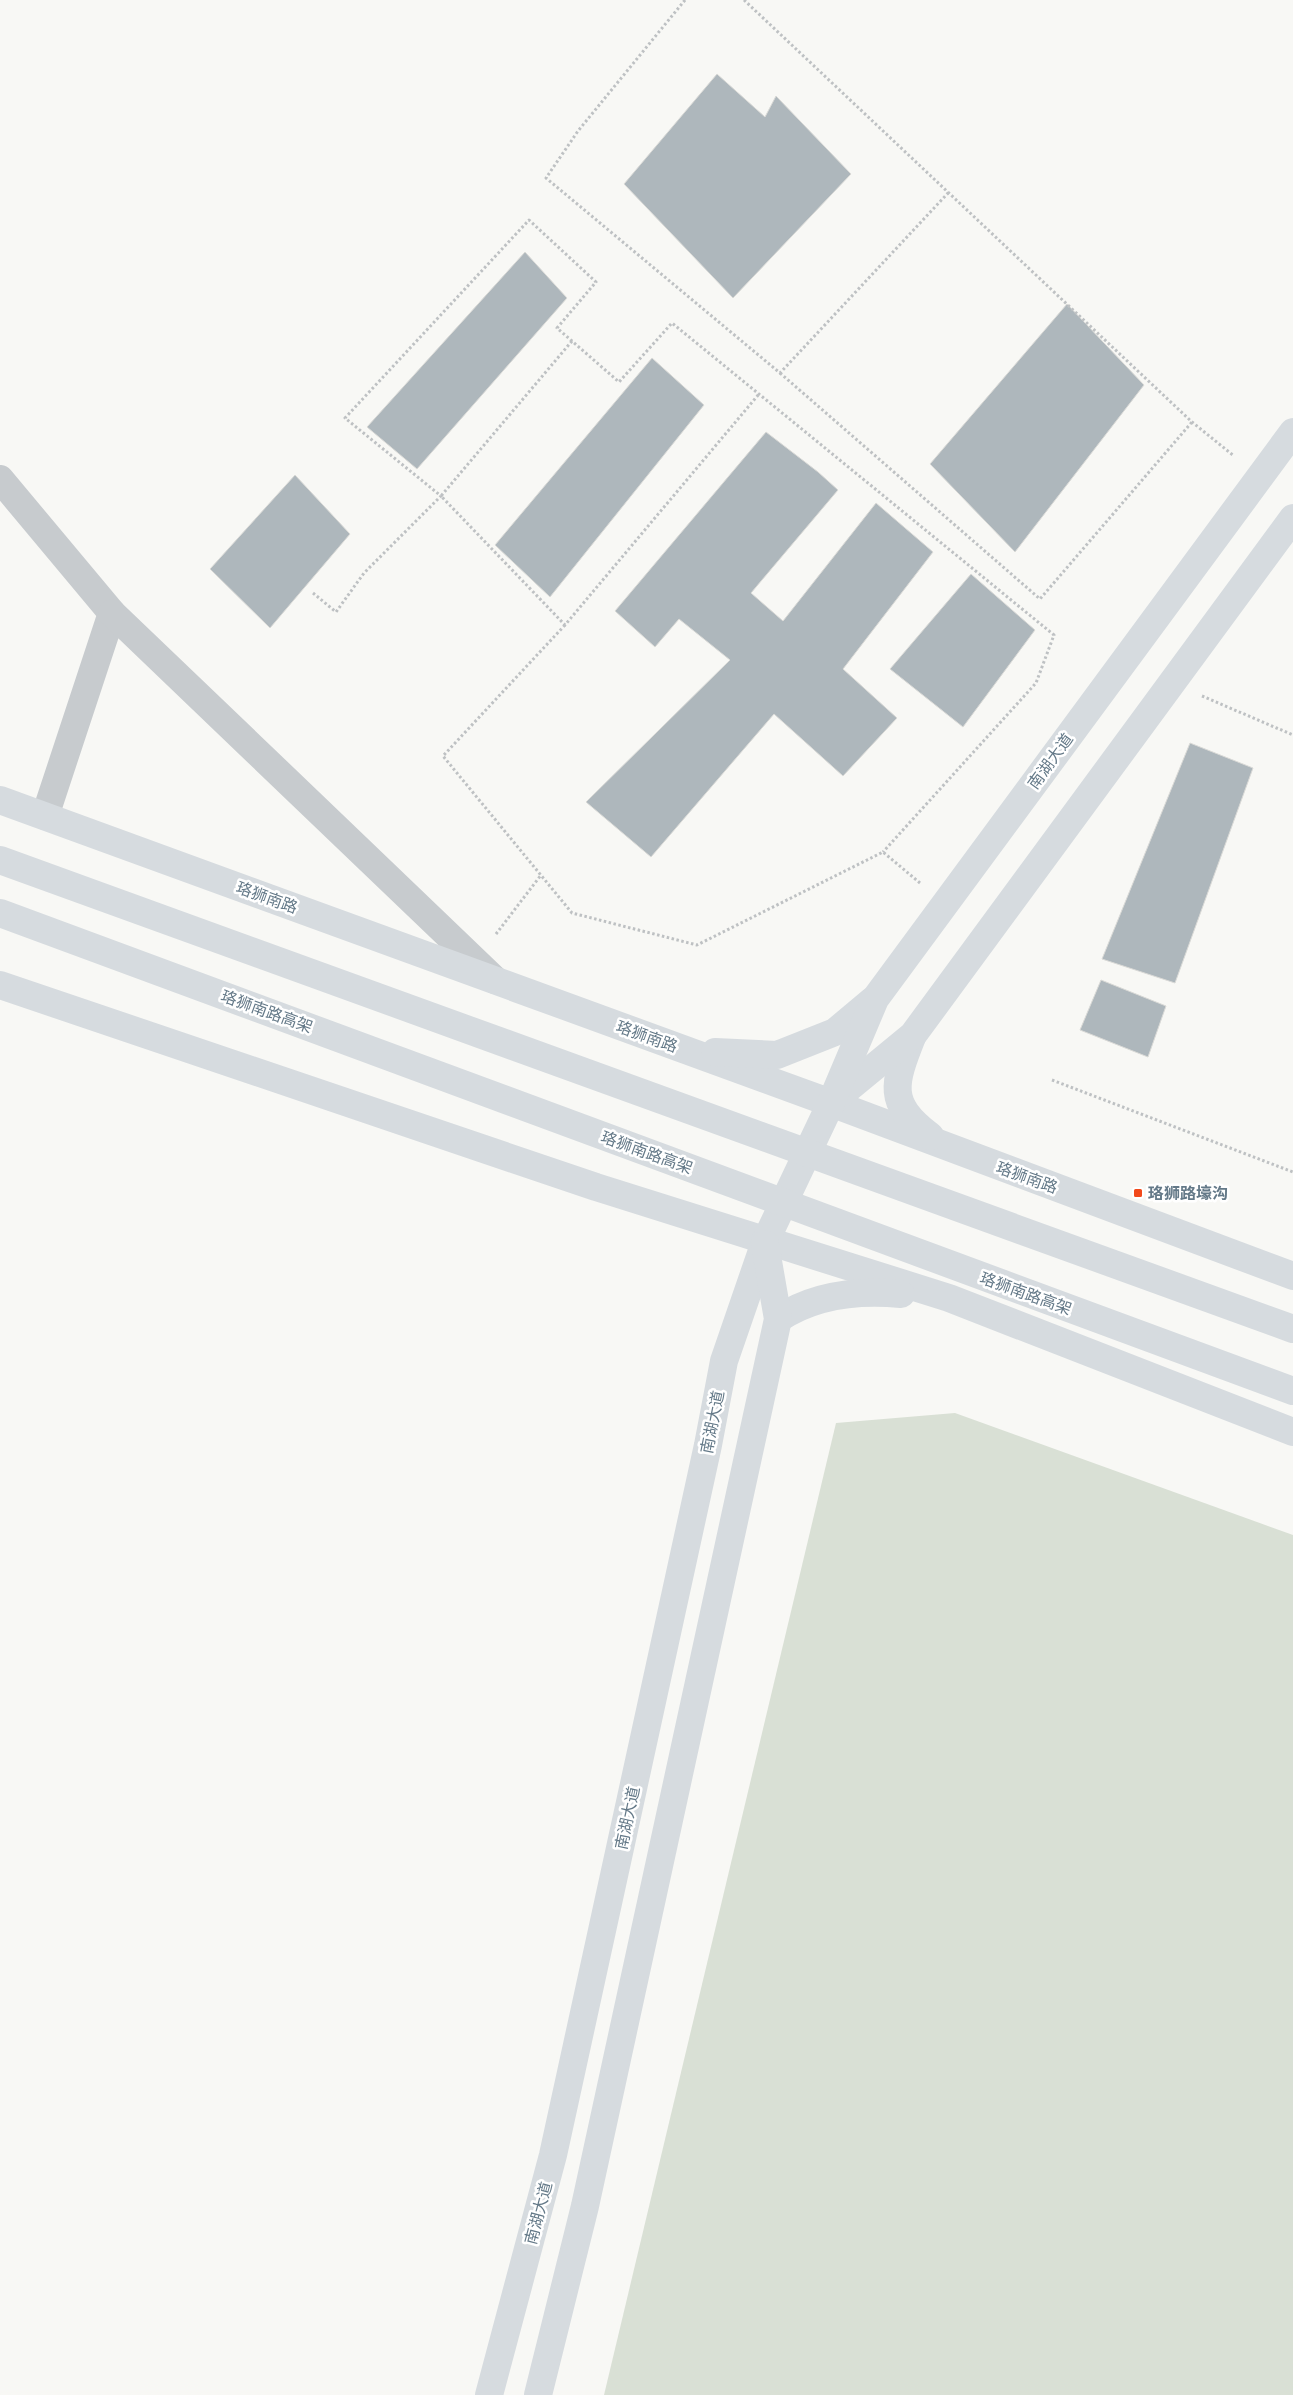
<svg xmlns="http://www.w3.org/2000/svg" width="1293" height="2395" font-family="'Archivo Narrow','Noto Sans SC',sans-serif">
	<rect width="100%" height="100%" fill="#f8f8f5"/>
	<path fill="#d9e0d5" d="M955,1413l338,122v860h-689l232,-972z"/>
	<g fill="#aeb7bc" stroke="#dadad7">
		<path d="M717,74l48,43 11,-21 75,78 -118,124 -109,-114z"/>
		<path d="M525,252l42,46 -150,171 -50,-42z"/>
		<path d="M1067,304l77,81 -129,167 -85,-88z"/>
		<path d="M652,358l52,47 -154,192 -55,-52z"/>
		<path d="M766,432l52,40 20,18 -87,103 32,28 93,-118 57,49 -90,117 54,49 -54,58 -69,-62 -123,143 -65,-55 144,-142 -51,-41 -24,28 -40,-36z"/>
		<path d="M295,475l55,59 -80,94 -60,-59z"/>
		<path d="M971,574l64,56 -72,97 -73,-58z"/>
		<path d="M1190,743l63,25 -78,215 -73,-24z"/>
		<path d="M1101,980l65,26 -18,51 -68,-27z"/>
	</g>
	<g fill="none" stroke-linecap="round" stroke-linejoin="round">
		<g stroke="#bec1c3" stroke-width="3" stroke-dasharray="2.5 2.5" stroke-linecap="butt">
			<path d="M685,0l-107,131 -32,47 234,195 169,-181"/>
			<path d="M744,0l448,422 42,34"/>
			<path d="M572,341l-131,155 124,129 194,-231"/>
			<path d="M780,373l260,226 152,-177"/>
			<path d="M313,593l23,19 28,-39 77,-77 -96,-78 184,-198 67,62 -39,46 62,54 53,-59 382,312 -18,48 -153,169"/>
			<path d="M565,625l-122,131 129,157 125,32 186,-93 37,31"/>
			<path d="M1202,696l91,39"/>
			<path d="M496,934l45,-59"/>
			<path d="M1052,1080l241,92"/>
		</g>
		<g stroke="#c7cbce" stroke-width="28">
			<path d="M0,479l112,134 -67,203"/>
			<path d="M112,613l383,367"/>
		</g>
		<g stroke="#d6dbdf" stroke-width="28">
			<path d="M0,800l831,303 462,173"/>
			<path d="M0,985l596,202 353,111 344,134"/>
			<path d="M912,1037c-18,46 -26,66 18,99"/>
			<path d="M715,1052l62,3 58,-23 37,-31"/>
			<path d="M834,1100l79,-65 380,-517"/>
			<path d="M778,1319c37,-25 80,-29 123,-25"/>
			<path d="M489,2395l64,-240 155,-710 16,-84 41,-119 66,-139 44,-104 418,-567"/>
			<path d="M538,2395l47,-189 193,-887 -13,-75"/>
		</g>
		<g stroke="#d6dbdf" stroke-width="28">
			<path d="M0,860l1293,469"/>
			<path d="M0,913l1293,478"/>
		</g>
	</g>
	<rect fill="#f2491b" stroke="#fff" stroke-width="2" x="1133" y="1188" width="10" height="10" rx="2.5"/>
	<g text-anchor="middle" stroke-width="5" stroke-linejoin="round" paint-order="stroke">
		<g font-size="16" fill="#647988" stroke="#fff">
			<text transform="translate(1050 761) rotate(-54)" y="6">南湖大道</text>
			<text transform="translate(267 897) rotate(20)" y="6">珞狮南路</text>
			<text transform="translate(267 1011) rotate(20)" y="6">珞狮南路高架</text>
			<text transform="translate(647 1036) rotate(20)" y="6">珞狮南路</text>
			<text transform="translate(647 1152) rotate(20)" y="6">珞狮南路高架</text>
			<text transform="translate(1027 1177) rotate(20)" y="6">珞狮南路</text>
			<text transform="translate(1026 1293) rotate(20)" y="6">珞狮南路高架</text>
			<text transform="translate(712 1422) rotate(-79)" y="6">南湖大道</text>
			<text transform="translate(627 1818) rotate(-78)" y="6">南湖大道</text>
			<text transform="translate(538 2213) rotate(-75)" y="6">南湖大道</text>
		</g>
		<g font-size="16" font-weight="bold" fill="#647988" stroke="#fff" text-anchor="start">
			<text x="1148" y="1199">珞狮路壕沟</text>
		</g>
	</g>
</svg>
